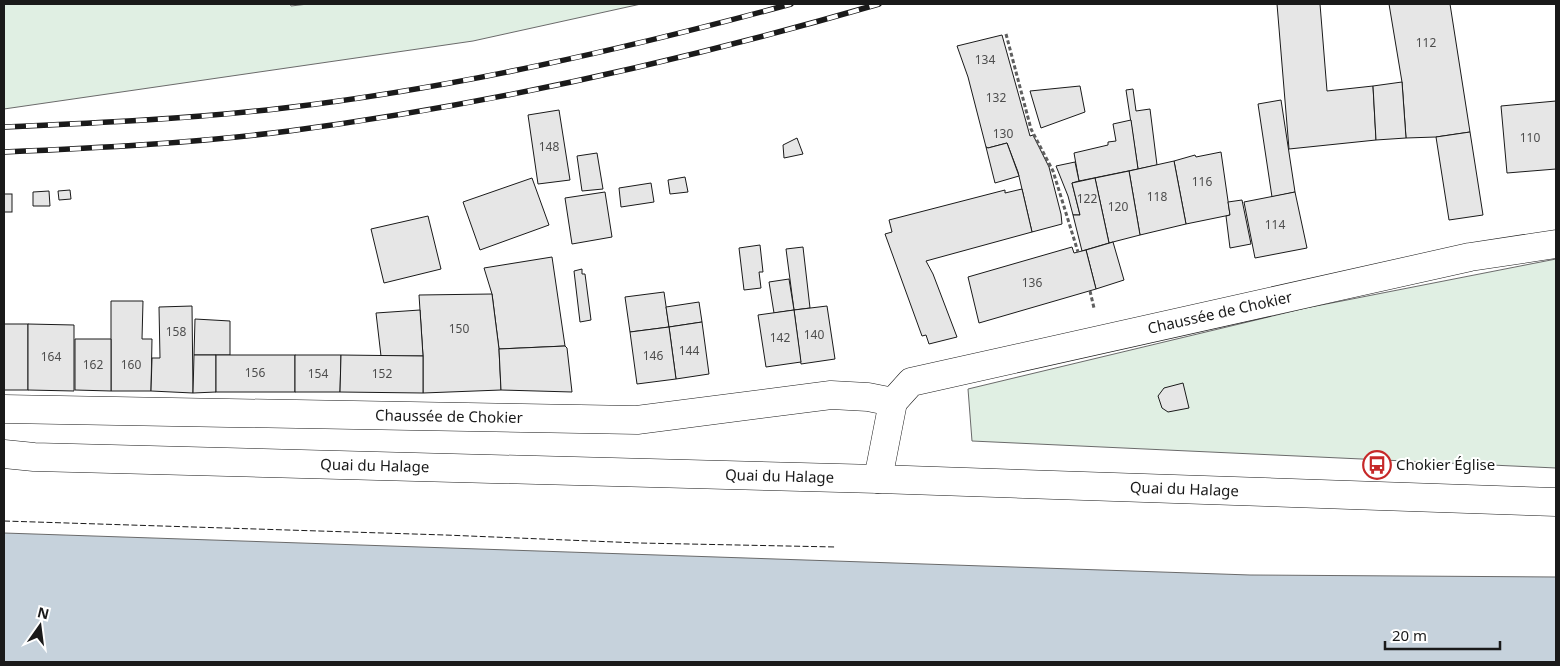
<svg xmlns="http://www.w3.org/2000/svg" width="1560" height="666" font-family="'Noto Sans',sans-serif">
	<rect width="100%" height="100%" fill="#fff"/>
	<g fill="#e0efe3" stroke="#6a6a6a">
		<path d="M4,4h286l1,2 17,-2h333l-168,37 -469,68z"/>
		<path d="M1556,259v209l-584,-27 -4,-52 338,-81z"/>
	</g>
	<path fill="#c6d2dc" stroke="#6a6a6a" d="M4,533l1246,42 306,2v85h-1552z"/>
	<g fill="#e6e6e6" stroke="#1a1a1a">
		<path d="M1277,4h43l7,87 46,-5 3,54 -87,9z"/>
		<path d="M1389,4h61l20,128 -34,5 -30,1 -4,-56z"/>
		<path d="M1002,35l28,101 3,-1 16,32 12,47 1,10 -30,8 -14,-60 -11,-29 -19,5 -2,-1 -18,-70 -11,-31z"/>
		<path d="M1402,82l4,56 -30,2 -3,-54z"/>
		<path d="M1080,86l5,26 -44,16 -11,-37z"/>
		<path d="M1133,89l3,22 14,-2 7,56 -19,4 -12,-79z"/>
		<path d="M1281,100l14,92 -23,5 -14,-93z"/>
		<path d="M1556,101v68l-49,4 -6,-67z"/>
		<path d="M559,110l11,70 -32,4 -10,-69z"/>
		<path d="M1131,120l7,49 -59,12 -5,-28 34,-8v-3l8,-1 -3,-17z"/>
		<path d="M1470,132l13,83 -34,5 -13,-83z"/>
		<path d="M797,138l6,16 -19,4 -1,-13z"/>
		<path d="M1007,143l12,33 -24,7 -9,-36 2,1z"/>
		<path d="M1221,152l9,63 -44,9 -12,-63 21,-6 1,2z"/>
		<path d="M597,153l6,36 -21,2 -5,-35z"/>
		<path d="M1174,161l12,63 -46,11 -11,-64z"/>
		<path d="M1075,162l4,19 -7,2 8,32h-7l-5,-19 -12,-30z"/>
		<path d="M1129,171l11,64 -31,8 -14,-65z"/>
		<path d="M685,177l3,15 -18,2 -2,-14z"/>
		<path d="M532,178l17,47 -69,25 -17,-48z"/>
		<path d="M1095,178l14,65 -27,8 -9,-36h7l-8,-32z"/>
		<path d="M651,183l3,19 -33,5 -2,-19z"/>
		<path d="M1022,189l10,43 -106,29 7,13 24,63 -28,7 -3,-9 -4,1 -37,-102 7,-2 -3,-12 116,-30v3z"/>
		<path d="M70,190l1,9 -12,1 -1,-9z"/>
		<path d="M49,191l1,15h-17v-14z"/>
		<path d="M605,192l7,45 -40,7 -7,-46z"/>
		<path d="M1295,192l12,56 -52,10 -11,-56z"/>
		<rect x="4" y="194" width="8" height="18"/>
		<path d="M1242,200l9,44 -21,4 -4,-32 4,-1 -2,-13z"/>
		<path d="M428,216l13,53 -57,14 -13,-54z"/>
		<path d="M1113,242l11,38 -28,9 -10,-39z"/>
		<path d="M760,245l3,27h-4l2,16 -17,2 -5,-42z"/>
		<path d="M803,247l7,61 -16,2 -8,-61z"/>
		<path d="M1072,247l2,6 12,-3 10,39 -117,34 -11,-46z"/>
		<path d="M552,257l13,89 -66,3 -7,-55 -8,-26z"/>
		<path d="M582,269v5h3l6,46 -11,2 -6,-51z"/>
		<path d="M789,279l5,31 -20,3 -5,-31z"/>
		<path d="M664,292l5,35 -39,5 -5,-35z"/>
		<path d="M492,294l7,55 2,41 -78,3v-37l-4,-61z"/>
		<path d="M111,301h32l-1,38h10l-1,52h-40z"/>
		<path d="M699,302l3,20 -33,5 -3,-20z"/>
		<path d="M192,306l1,87 -42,-2 1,-33h8l-1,-51z"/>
		<path d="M827,306l8,53 -34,5 -7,-54z"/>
		<path d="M420,310l3,46h-42l-5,-43z"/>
		<path d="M794,310l7,52 -35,5 -8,-52z"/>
		<path d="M195,319l35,2v34h-36z"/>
		<path d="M702,322l7,52 -33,5 -7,-52z"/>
		<rect x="4" y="324" width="24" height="66"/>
		<path d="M28,324l46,1v66l-46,-1z"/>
		<path d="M669,327l7,52 -39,5 -7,-52z"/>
		<path d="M75,339h36v52l-36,-1z"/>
		<path d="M565,346l2,2 5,44 -71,-2 -2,-41z"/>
		<path d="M194,355h22v37l-23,1z"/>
		<rect x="216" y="355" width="79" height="37"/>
		<path d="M295,355h46l-1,37h-45z"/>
		<path d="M341,355l82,1v37l-83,-1z"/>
		<path d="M1183,383l6,25 -21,4 -6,-4 -4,-12 6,-8z"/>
	</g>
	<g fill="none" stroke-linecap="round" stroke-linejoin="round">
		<defs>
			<g id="street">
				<path id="s1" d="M4,409l633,11 194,-25 37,2 25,5"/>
				<path id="s2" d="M878,479l15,-77 18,-20 559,-125 86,-13"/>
			</g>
			<g id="secondary">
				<path id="s3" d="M4,454l30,3 844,22 678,23"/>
			</g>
		</defs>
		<use href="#street" stroke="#1a1a1a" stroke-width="29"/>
		<use href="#secondary" stroke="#1a1a1a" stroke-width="29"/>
		<g stroke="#5f5f5f" stroke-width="3" stroke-dasharray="4 2.5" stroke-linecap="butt">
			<path d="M1006,34l25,95 22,42 25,81"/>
			<path d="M1090,291l4,17"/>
		</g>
		<use href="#street" stroke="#fff" stroke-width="28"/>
		<use href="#secondary" stroke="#fff" stroke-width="28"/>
		<defs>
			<g id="rail">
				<path d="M4,127c93,-4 187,-8 280,-19 171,-20 341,-59 507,-104"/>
				<path d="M4,152c95,-4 191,-9 285,-21 199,-26 397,-71 590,-127"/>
			</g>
		</defs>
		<use href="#rail" stroke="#1a1a1a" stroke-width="5.5"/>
		<use href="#rail" stroke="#fff" stroke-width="4" stroke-dasharray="11" stroke-linecap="butt"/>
		<path stroke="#1a1a1a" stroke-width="1" stroke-dasharray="6 2.5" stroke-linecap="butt" d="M4,521l441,14 194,8 197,4"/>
	</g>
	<defs>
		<symbol id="bus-ring" viewBox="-11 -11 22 22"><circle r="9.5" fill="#fff" stroke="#c62828" stroke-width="1.5"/><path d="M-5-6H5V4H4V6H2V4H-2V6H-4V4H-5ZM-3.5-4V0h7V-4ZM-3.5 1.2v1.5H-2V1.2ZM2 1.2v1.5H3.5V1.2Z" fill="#c62828"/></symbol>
	</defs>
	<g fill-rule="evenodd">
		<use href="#bus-ring" x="1361" y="449" width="32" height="32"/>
	</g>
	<g text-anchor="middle" stroke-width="4" stroke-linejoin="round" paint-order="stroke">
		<g font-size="12" fill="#4d4d4d">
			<text x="1426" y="47">112</text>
			<text x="985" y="64">134</text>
			<text x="996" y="102">132</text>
			<text x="1003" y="138">130</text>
			<text x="1530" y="142">110</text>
			<text x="549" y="151">148</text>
			<text x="1202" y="186">116</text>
			<text x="1157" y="201">118</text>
			<text x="1087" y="203">122</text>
			<text x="1118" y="211">120</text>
			<text x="1275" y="229">114</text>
			<text x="1032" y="287">136</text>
			<text x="459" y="333">150</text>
			<text x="176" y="336">158</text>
			<text x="814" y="339">140</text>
			<text x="780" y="342">142</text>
			<text x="689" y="355">144</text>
			<text x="653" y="360">146</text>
			<text x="51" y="361">164</text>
			<text x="93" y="369">162</text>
			<text x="131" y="369">160</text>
			<text x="255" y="377">156</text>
			<text x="318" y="378">154</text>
			<text x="382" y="378">152</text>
		</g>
		<g font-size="15" fill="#1a1a1a" stroke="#fff">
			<text dy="5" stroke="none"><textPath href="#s2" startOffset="422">Chaussée de Chokier</textPath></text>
			<text dy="5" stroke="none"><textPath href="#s1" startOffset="445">Chaussée de Chokier</textPath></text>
			<text dy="5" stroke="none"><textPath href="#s3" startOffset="371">Quai du Halage</textPath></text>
			<text dy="5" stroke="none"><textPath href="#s3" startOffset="776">Quai du Halage</textPath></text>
			<text dy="5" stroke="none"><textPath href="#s3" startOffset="1181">Quai du Halage</textPath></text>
		</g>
		<g font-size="15" fill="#1a1a1a" stroke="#fff" text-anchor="start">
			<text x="1396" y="470">Chokier Église</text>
		</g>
	</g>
	<rect width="1560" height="666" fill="none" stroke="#1a1a1a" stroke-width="10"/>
	<g transform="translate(40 626) rotate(14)" stroke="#ffffff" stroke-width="4" paint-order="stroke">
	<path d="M0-4L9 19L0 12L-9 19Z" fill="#1a1a1a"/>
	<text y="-8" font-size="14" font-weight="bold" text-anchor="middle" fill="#1a1a1a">N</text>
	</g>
	<path d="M1385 641v8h115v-8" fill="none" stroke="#1a1a1a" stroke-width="2.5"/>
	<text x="1392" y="641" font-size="15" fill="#1a1a1a" stroke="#ffffff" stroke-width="4" paint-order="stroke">20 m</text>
</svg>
